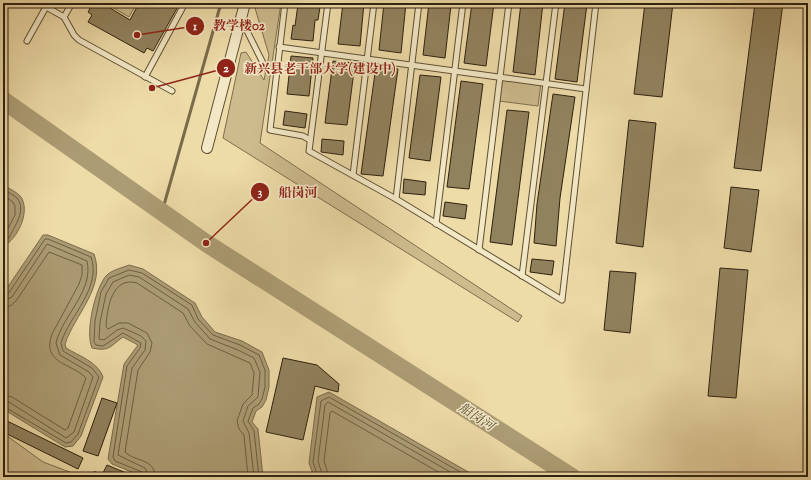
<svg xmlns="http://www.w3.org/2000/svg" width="811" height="480" font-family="'Sorts Mill Goudy','Noto Serif SC',serif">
	<rect width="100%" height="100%" fill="#eddba8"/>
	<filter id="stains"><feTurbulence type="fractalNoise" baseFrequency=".005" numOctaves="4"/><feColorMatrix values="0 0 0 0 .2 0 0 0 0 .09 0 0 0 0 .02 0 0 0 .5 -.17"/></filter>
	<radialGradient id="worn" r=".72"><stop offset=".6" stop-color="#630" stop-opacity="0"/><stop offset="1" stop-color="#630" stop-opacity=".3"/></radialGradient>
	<g fill="#cdbb8e" stroke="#7e6e4e">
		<path d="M114,3h23l-8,14 -17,-10z"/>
		<path d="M256,3h25l-21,140 262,173 -4,6 -295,-184 18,-85 5,-1 18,28 5,-25 -14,-47z"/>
		<path d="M502,77l39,6 -3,23 -39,-5z"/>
		<path d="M3,433l40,29 40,15h-80z"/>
	</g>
	<g fill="#ac9c74" stroke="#7a6b4b">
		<path d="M3,185c5,3 14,7 18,12 9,14 -2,38 -14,47h-4z"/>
		<path d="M43,235h5l46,19c12,33 -19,60 -29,90l1,4c13,8 32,14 37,29l-22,59 -8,10 -8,1 -62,-38v-115z"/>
		<path d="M129,265l14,4 52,34 7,14 13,15 27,9 20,11 7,18v17l-3,13 -4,7 -6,4 -4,11 6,7 5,48h-119l-32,-13 -4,-5 16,-95 14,-19 -15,-8c-13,9 -13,15 -31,11 -7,-16 3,-59 14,-72 5,-6 16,-8 23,-11z"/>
		<path d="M329,392l148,85h-163l-5,-14 8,-66z"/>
	</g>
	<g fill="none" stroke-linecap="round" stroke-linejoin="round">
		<g stroke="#6d5e41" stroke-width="1">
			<path d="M3,189c4,3 11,6 14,9 10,12 -3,29 -8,40l-6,2"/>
			<path d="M3,195l10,7 2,4v9l-10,19 -2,1"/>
			<path d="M3,296l5,-2 37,-55h3l43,18c11,31 -22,59 -30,86l2,8 29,17 7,9 -21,57 -7,8 -5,1 -63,-37"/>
			<path d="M3,301l9,-4 35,-53 40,17c7,30 -25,55 -31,82l4,12 29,17 4,5 -19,55 -8,6 -57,-36 -6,-1"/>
			<path d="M3,307l7,-1 6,-5 33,-49 33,13v10l-3,9 -27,50c-11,30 20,29 34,44l-18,50 -3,2 -53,-33 -9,-2"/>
			<path d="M144,477l-2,-5 -27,-11 -2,-4 14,-91 13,-18 1,-5 -18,-10 -20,13 -7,-1 -2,-3 1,-21 6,-29 8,-14 20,-8 13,3 50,32 6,14 15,16 27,10 19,10 6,15v17l-3,12 -3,5 -6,4 -5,13 6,10 5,46"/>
			<path d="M149,477l-4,-9 -27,-13 14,-87 13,-18 1,-9 -5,-5 -18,-8 -6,2 -13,10 -5,-1 1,-17 6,-28 7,-12 16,-7 10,2 49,32 7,13 15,17 28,11 16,8 6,14 -2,25 -10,9 -5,15 6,12 5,44"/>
			<path d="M155,477c0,-19 -20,-15 -30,-25l13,-82 12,-18 2,-9 -5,-10 -19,-10h-9l-11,6 -2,-2c1,-19 6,-51 31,-44l46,30 7,13 17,18 43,19 4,10 -2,22 -9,9 -6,17 2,8 5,6 4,42"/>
			<path d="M318,477l-5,-15 8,-61 8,-4 140,80"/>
			<path d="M323,477l-5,-16 7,-56 3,-3 131,75"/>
			<path d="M329,477l-5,-16 6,-48 2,-2 115,66"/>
		</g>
		<path stroke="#7a6b4b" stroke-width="3" d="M162,212l59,-209"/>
		<path stroke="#ac9c74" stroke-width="18" d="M3,100l203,143 366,234"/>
	</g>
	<g fill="#91825e" stroke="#2e210e">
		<path d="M93,3h20l-3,5 20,12 9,-17h41l-27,48 -6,-3 -3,5 -56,-31 4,-7 -4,-3z"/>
		<path d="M343,3h21l-4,43 -22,-2z"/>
		<path d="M384,3h22l-5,50 -22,-3z"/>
		<path d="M429,3l22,2 -6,53 -22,-3z"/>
		<path d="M472,3h22l-8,63 -22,-3z"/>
		<path d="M521,3h22l-8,72 -22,-3z"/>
		<path d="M565,3l22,1 -10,78 -22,-3z"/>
		<path d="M645,3h28l-11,94 -28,-3z"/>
		<path d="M755,3h28l-22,168 -27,-3z"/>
		<path d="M298,4l22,3 -2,13h-3l-2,21 -22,-2 2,-14 2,1z"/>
		<path d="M291,56l22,2 -4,38 -22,-2z"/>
		<path d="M333,61l22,2 -8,62 -22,-2z"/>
		<path d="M376,66l22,3 -15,107 -22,-2z"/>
		<path d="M420,75l21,2 -11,84 -21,-3z"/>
		<path d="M461,81l22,3 -14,105 -22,-2z"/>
		<path d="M553,94l22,3 -15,101 -4,48 -22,-3 3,-39z"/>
		<path d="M507,110l22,2 -17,133 -22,-3z"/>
		<path d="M285,111l22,3 -2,14 -22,-3z"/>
		<path d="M629,120l27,3 -13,124 -27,-4z"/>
		<path d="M322,139l22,2 -1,14 -22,-3z"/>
		<path d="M404,179l22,3 -1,13 -22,-2z"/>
		<path d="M731,187l28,3 -8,62 -27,-4z"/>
		<path d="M445,202l22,3 -2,14 -22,-3z"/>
		<path d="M532,259l22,2 -2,14 -22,-3z"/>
		<path d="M720,268l28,2 -12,128 -28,-2z"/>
		<path d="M610,271l26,2 -6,60 -26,-3z"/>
		<path d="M283,358l34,7 22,19 -1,8 -23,-6 -12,54 -37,-8z"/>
		<path d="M102,398l15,5 -19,53 -15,-5z"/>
		<path d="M3,419l80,39 -5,11 -75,-37z"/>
		<path d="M107,465l29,12h-22l-11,-4z"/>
	</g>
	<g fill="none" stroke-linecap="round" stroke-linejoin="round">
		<defs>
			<g id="lane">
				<path d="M39,3l25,14 10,18 5,5 93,51"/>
				<path d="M285,3l-15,127 33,6 7,4"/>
				<path d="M328,3l-19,148 87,48 166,101 34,-297"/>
				<path d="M64,17l8,-14"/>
				<path d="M242,21l24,48"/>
				<path d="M27,41l19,-34"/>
				<path d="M279,47l307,42"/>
				<path d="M145,77l40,-74"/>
				<path d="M353,175l21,-172"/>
				<path d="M396,199l23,-196"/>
				<path d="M436,224l27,-221"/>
				<path d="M479,250l30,-247"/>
				<path d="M522,276l34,-273"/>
			</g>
			<path id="street" d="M207,148l38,-145"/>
		</defs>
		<use href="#lane" stroke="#5e5034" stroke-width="7"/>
		<use href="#street" stroke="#5e5034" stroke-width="12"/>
		<path stroke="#2e210e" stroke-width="2" stroke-dasharray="3 2" stroke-linecap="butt" d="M94,472l12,5"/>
		<use href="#lane" stroke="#f3e8c6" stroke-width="5"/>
		<use href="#street" stroke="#f3e8c6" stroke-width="10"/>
	</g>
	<g text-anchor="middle" stroke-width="3" stroke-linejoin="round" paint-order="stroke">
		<g font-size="13" font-style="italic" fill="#5a4c32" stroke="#f3e8c6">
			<text transform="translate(477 416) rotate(33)" y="5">船岗河</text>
		</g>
	</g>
	<path fill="none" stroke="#8f2418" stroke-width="1.5" d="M137 35L195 26M152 88L226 68M206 243L260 192"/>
	<g fill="#8f2418" stroke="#f3e8c6" stroke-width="1.5">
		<circle cx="137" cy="35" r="4"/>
		<circle cx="152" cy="88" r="4"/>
		<circle cx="206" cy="243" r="4"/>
		<circle cx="195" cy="26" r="10"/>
		<circle cx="226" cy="68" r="10"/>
		<circle cx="260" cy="192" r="10"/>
	</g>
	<g font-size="12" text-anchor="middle" font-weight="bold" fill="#fff">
		<text x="195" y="30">1</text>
		<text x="226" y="72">2</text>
		<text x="260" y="196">3</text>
	</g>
	<g font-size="13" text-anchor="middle" font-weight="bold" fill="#8f2418" stroke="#f3e8c6" stroke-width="3" stroke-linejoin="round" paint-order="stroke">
		<text x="239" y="30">教学楼02</text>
		<text x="320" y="73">新兴县老干部大学(建设中)</text>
		<text x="298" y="197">船岗河</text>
	</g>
	<rect width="811" height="480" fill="none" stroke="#eddba8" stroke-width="16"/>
	<rect x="4" y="4" width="803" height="472" fill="none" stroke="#2e210e" stroke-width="2"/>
	<rect x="8" y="8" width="795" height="464" fill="none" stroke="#2e210e"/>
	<rect width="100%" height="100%" filter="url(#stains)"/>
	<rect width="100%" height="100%" fill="url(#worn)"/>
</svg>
